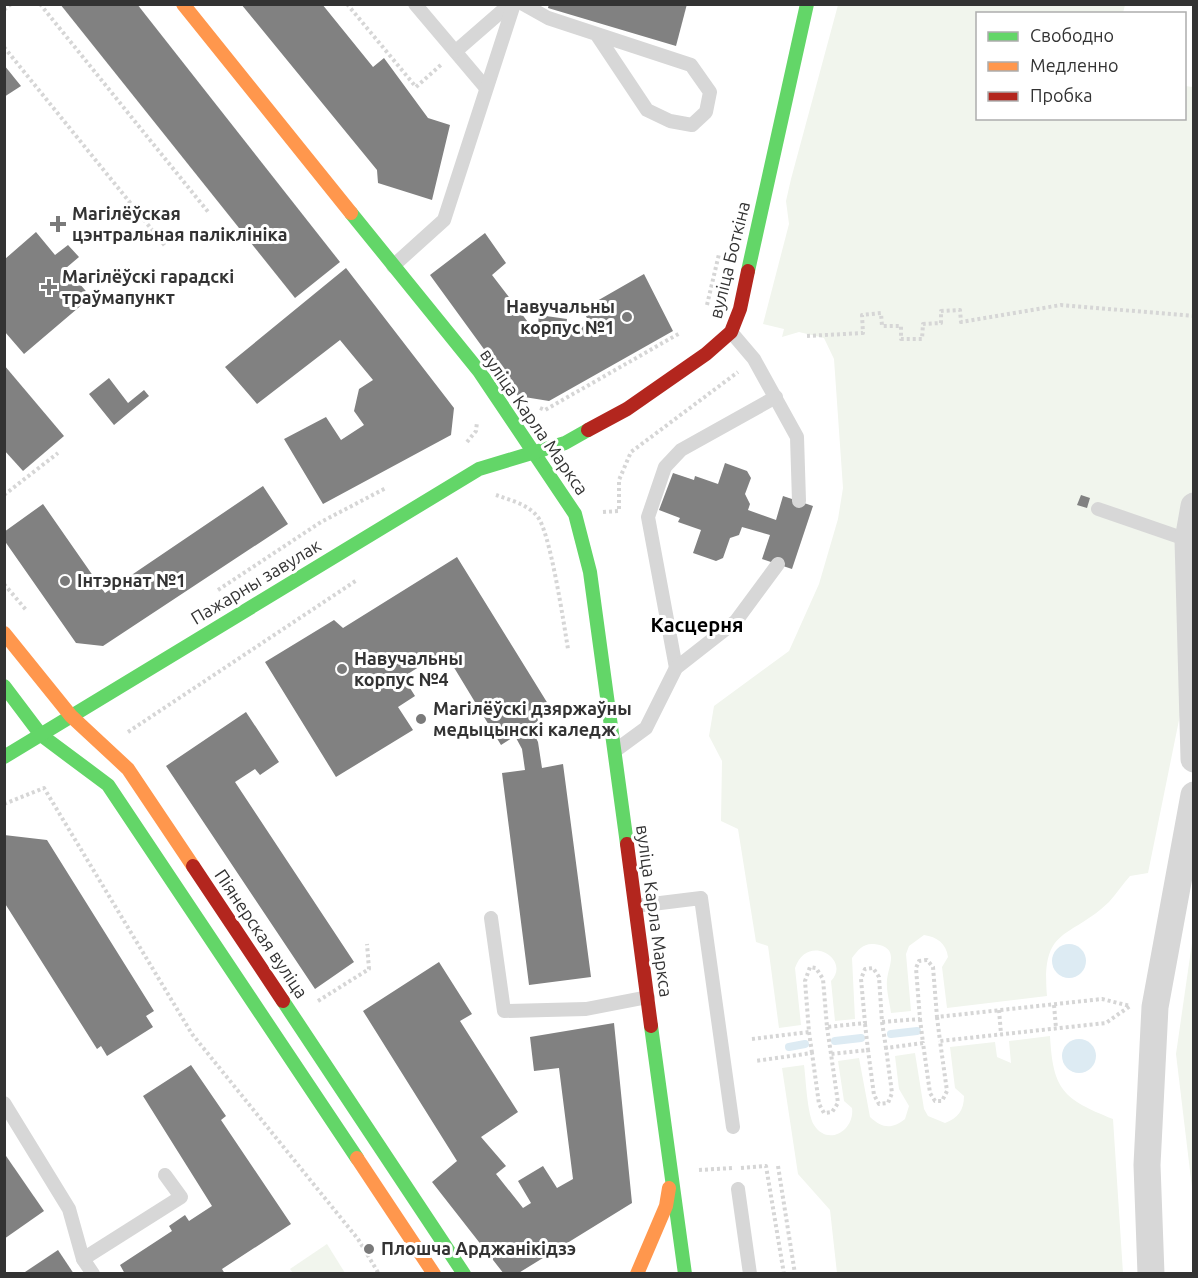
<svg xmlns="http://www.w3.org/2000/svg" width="1198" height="1278" font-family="Ubuntu,sans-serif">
	<rect width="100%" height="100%" fill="#fff"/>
	<g fill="#f1f5ed">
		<path d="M838,5h287l-2,8 -145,1v104h206l1,-32 8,1v564l-45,222 -18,3c-7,8 -14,18 -21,26 -40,38 -68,24 -62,94l-100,12 -5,-41 6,-10c-2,-14 -11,-20 -24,-22l-15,11 -3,8 5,57 -20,2c-1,-10 -5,-22 -4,-33 1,-14 14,-33 -13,-36 -11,-1 -16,6 -22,14l3,61 -20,2 -4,-40c21,-22 -24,-49 -36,-13l6,57 -22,3 -11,-82 -12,-4 -18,-113 -17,-8 1,-60 -13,-25 5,-30 75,-55 30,-67 19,-65 5,-31 -9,-129 -10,-21 -25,-6 -17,5 2,-8 -21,-5 26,-100 -3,-23 5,-22z"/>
		<path d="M1193,936h1l-1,260 -17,-142z"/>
		<path d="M1050,1036c3,54 13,63 63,83l10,154h-286l-7,-63 -32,-36 -16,-106 22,-3c2,14 3,49 10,60 14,22 41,5 38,-17l-8,-7 -6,-40 21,-3 11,59c13,12 22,12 35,2l4,-13 -10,-17 -4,-33 20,-3 9,56 4,7 17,7c13,-5 19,-13 19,-27l-9,-8 -5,-41 45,-5 2,15 14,6 -2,-22z"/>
		<path d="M327,1244l18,29h-52l-3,-4z"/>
	</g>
	<g fill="#ddebf3">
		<circle cx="1069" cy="961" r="17"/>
		<circle cx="1079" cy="1056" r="17"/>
	</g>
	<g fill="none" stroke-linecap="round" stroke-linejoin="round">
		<g stroke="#ddebf3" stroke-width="8">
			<path d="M891,1034l26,-3"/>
			<path d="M835,1041l26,-3"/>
			<path d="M789,1047l16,-3"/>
		</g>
	</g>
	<g fill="#818181">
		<path d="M60,4h77l203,258 -45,36z"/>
		<path d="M241,4h81l51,63 11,-9 44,60 22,7 -18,75 -54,-17 -1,-13z"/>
		<path d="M549,4h138l-11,42 -128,-38z"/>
		<path d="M4,65l17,21 -17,11z"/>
		<path d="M36,232l19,23 13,-10 11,12 -13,11 25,29 -67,57 -19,-22v-73z"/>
		<path d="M485,233l21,30 -14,12 45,59 2,-19 28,4 -3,18 25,-14 -6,-14 61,-35 29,57 -124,70 -31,-5 -88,-121z"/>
		<path d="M346,268l108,140 -3,27 -128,69 -39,-65 42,-22 15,23 23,-15 -10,-14 5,-22 14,-9 -33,-40 -83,64 -32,-37z"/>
		<path d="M4,365l60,71 -41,35 -19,-21z"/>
		<path d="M109,378l19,25 16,-13 5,6 -35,29 -25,-31z"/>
		<path d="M725,463l22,8 4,7 -6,16 5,10 -2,6 28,10 7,-24 30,10 -21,63 -30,-10 8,-24 -28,-8 -3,8 -9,3 -7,20 -7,3 -23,-8 8,-23 -23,-8 2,-4 -21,-8 14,-37 21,7 1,-4 23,8z"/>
		<path d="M263,486l25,38 -185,122 -27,-3 -72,-103v-8l39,-28 62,89z"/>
		<path d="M1081,495l9,3 -3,10 -10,-3z"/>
		<path d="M457,557l96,155 -23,14 8,16 4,26 21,-4 28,213 -62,8 -27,-212 23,-3 -3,-21 -7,-13 -14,9 -57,-94 -41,26 12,19 -17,11 15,23 -77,47 -71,-115 69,-42 9,8z"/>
		<path d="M246,712l33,50 -19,13 -5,-6 -20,13 119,180 -39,27 -149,-223z"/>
		<path d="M4,835l43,5 107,171 -8,5 7,11 -46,29 -6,-10 -4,3 -93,-147z"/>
		<path d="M439,962l33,52 -12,7 58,91 -37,25 25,29 -10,8 27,34 8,-5 -13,-22 25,-15 14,22 16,-9 -14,-111 -25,3 -4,-34 84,-14 18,180 -115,71h-13l-72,-92 25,-21 -94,-150z"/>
		<path d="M191,1065l35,51 -5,4 70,104 -69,45 3,5h-100l-5,-9 52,-34 -3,-5 16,-11 4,6 23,-15 -69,-110z"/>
		<path d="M4,1153l40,58 -40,28z"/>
		<path d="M58,1250l16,24h-52z"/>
	</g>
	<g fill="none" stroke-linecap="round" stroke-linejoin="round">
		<g stroke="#d6d6d6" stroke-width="4" stroke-dasharray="3 3" stroke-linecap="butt">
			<path d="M40,4l169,209"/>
			<path d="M347,4l69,83 26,-23"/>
			<path d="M4,10l7,-6"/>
			<path d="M4,47l162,200"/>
			<path d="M707,305l12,-51"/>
			<path d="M807,336l56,-3 -1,-18 19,-2 1,13h19v13h21l1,-15 18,-1v-12l19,-1 1,12 100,-17 133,11"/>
			<path d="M540,408l5,2 135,-77"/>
			<path d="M467,442l9,-11 1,-9"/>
			<path d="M4,495l54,-42"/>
			<path d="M496,495c14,5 31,9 41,21 13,14 27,109 31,133"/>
			<path d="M603,512l16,-1v-31l12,-28 107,-80"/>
			<path d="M4,584l23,27"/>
			<path d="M218,590l103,-68 65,-34"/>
			<path d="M128,732l229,-152"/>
			<path d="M4,804l40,-16 148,246 166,205 21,35"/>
			<path d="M318,1001l51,-32 -2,-25"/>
			<path d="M1054,1005l2,23"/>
			<path d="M999,1010l2,24"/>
			<path d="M937,1017l3,24"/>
			<path d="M920,1019l3,24"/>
			<path d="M882,1022l4,26"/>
			<path d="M865,1024l3,26"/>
			<path d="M827,1027l4,27"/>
			<path d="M809,1032l3,21"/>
			<path d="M752,1039l57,-7 -4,-51 5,-14 6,1 7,11 4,48 38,-4 -4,-44 4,-10 8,-1 6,9 3,45 38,-3 -4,-51 3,-7 8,-1 6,7 4,50 165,-18 28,7 -24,17 -166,18 7,50 -5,10h-7l-5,-8 -7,-50 -37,5 6,45 -4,10 -9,1 -5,-9 -6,-45 -37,4 7,49 -6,9 -8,1 -5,-9 -7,-51 -57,8"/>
			<path d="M778,1166l17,108"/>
			<path d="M741,1168l25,-2 18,108"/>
			<path d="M699,1170l34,-2"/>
		</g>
		<g stroke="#d7d7d7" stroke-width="14">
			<path d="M415,4l71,84"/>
			<path d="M523,4l25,14 143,47 19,27 -4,20 -14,13 -22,-4 -23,-11 -50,-75"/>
			<path d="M456,51l54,-47"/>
			<path d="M393,266l51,-46 70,-216"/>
			<path d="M731,332l23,27 43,78 2,64"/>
			<path d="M1098,509l90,31"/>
			<path d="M676,668l-28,-151 17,-50 16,-17 95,-53"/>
			<path d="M616,750l30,-22 30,-60 60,-47 42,-57"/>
			<path d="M636,906l65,-8 32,229"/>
			<path d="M491,918l13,93 82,-2 62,-12"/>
			<path d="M4,1103l65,106 14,50 10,15"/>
			<path d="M738,1189l12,85"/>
			<path d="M83,1259l98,-62 -16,-22"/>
		</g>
		<g stroke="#d7d7d7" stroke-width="27">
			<path d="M1194,506l-6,34 6,219"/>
			<path d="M1151,1274l-4,-109 8,-158 39,-212"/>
		</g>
		<g stroke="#63d668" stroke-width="14">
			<path d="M351,213l128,158 96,143 15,58 37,272"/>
			<path d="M748,271l59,-267"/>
			<path d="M4,686l37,49 67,50 249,373"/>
			<path d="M4,757l475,-288 86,-26 23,-13"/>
			<path d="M283,1001l181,273"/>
			<path d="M651,1026l34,248"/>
		</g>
		<g stroke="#ff974d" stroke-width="14">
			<path d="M183,4l168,209"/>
			<path d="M4,633l67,83 57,53 65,97"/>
			<path d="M357,1158l77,116"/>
			<path d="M637,1274l29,-68 3,-18"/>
		</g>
		<g stroke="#b3261e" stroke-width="14">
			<path d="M588,430l39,-21 79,-55 25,-22 9,-23 8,-38"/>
			<path d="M627,844l24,182"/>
			<path d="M193,866l90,135"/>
		</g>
	</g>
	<g fill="#7a7a7a" stroke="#fff" stroke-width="2">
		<path d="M55 215h6v6h6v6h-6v6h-6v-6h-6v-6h6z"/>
		<path d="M46 278h6v6h6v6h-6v6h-6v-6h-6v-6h6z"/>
		<circle cx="627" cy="317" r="6"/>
		<circle cx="65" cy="581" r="6"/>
		<circle cx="342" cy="669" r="6"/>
		<circle cx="421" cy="719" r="6"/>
		<circle cx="369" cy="1249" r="6"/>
	</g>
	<g text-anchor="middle" stroke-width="6" stroke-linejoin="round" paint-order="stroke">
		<g font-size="18" font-weight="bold" fill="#333" stroke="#fff" text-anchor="start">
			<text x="72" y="220">Магілёўская<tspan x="72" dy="21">цэнтральная паліклініка</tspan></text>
			<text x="62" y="283">Магілёўскі гарадскі<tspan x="62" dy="21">траўмапункт</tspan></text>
			<text x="615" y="313" text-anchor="end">Навучальны<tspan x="615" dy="21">корпус №1</tspan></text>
			<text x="77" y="587">Інтэрнат №1</text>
			<text x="354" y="665">Навучальны<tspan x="354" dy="21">корпус №4</tspan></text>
			<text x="433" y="715">Магілёўскі дзяржаўны<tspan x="433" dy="21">медыцынскі каледж</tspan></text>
			<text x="381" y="1255">Плошча Арджанікідзэ</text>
		</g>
		<g font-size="18" fill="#333" stroke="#fff">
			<text transform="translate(730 260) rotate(-76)" y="6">вуліца Боткіна</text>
			<text transform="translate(534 422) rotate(55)" y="6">вуліца Карла Маркса</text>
			<text transform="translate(256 582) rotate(-31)" y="6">Пажарны завулак</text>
			<text transform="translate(654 911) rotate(82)" y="6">вуліца Карла Маркса</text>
			<text transform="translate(261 934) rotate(56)" y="6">Піянерская вуліца</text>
		</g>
		<g font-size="20" font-weight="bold" fill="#000" stroke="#fff">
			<text x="697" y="632">Касцерня</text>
		</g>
	</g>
	<rect width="1198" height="1278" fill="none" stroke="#333333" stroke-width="12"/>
	<rect x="976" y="12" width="210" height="108" fill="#ffffff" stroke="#adadad" stroke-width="1.5"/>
	<rect x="988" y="32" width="30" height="9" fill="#63d668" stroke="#adadad" stroke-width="1.5"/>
	<text x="1030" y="42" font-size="18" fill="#333333">Свободно</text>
	<rect x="988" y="62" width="30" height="9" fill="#ff974d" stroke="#adadad" stroke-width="1.5"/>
	<text x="1030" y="72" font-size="18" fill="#333333">Медленно</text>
	<rect x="988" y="92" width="30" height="9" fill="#b3261e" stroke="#adadad" stroke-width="1.5"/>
	<text x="1030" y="102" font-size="18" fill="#333333">Пробка</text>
</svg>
